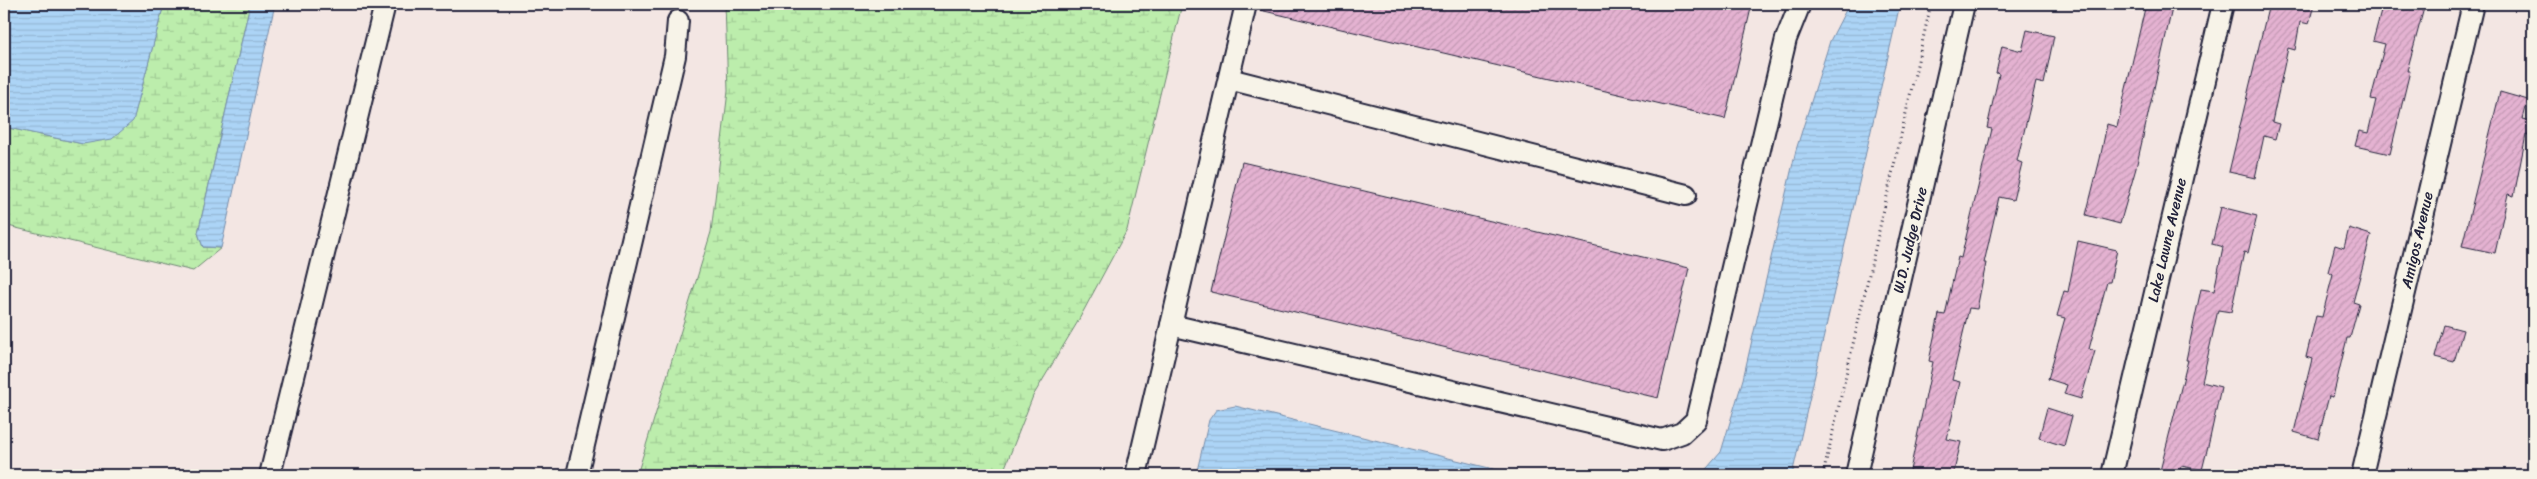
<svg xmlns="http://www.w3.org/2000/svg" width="2537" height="479" font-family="Sriracha,sans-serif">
	<defs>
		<pattern id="wetland-marsh" width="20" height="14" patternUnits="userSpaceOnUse" patternTransform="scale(1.25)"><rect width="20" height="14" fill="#bcedac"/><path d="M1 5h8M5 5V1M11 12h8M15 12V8" fill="none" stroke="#a1cb95"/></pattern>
		<pattern id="water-rules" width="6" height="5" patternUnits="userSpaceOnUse" patternTransform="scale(1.25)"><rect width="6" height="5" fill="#acd4f6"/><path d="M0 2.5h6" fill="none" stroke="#94b6d4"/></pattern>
		<pattern id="building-hatch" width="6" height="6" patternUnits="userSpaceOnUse" patternTransform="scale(1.25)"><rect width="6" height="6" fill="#e4b2d1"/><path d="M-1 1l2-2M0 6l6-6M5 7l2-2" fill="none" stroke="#c399b4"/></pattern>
	</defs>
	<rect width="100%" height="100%" fill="#f3e6e3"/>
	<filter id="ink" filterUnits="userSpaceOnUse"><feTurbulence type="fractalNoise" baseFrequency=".02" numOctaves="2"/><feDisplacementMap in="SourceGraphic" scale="10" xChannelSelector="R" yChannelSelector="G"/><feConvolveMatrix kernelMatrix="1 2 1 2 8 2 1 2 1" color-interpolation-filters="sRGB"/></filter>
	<g filter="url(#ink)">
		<g fill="url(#wetland-marsh)" stroke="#6f8874">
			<path d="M164,4h86l-52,229 5,14 18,1 -28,23 -189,-46v-98l79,17 50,-24z"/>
			<path d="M725,4h457l-55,226 -50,93 -44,73 -31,79h-365l74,-243 17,-141z"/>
		</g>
		<g fill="url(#water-rules)" stroke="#758dab">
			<path d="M4,4h160l-31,117 -21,18 -29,5 -79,-17z"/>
			<path d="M250,4h25l-54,244 -18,-1 -5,-14z"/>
			<path d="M1849,4h51l-108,471h-91l20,-23 22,-73 53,-229 34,-109z"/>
			<path d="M1235,406l283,69h-322l13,-55 7,-10z"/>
		</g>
		<g fill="url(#building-hatch)" stroke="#22223b">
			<path d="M1260,4h492l-27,115 -465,-109z"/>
			<path d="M2146,4h27l-37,164 -16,56 -34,-9 14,-56 7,-35 10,3z"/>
			<path d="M2269,4h45l-5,20 -9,-2 -5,28 -7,-2 -16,74 7,2 -4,15 -11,-3 -9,42 -26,-6z"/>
			<path d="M2383,4h26l15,4 -17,63h3l-20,83 -35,-8 4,-15 9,2 8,-33 -5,-1 14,-55 -12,-3z"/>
			<path d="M2027,30l27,6 -10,48 -8,-2 -19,79 5,2 -9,37 -14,-3 -15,66h2l-9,46 -8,-1 -17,72 8,2 -13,57 14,3 -8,33h-44l24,-113 -4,-1 10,-47 6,1 13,-58 3,1 31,-129 -5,-1 12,-54 -3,-1 6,-27 20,5z"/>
			<path d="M2500,92l28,8 -5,19 9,2 -4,15 -2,-1 -12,61 -6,-2 -13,59 -33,-7z"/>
			<path d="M1242,162l447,106 -31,130 -447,-106z"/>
			<path d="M2221,207l36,9 -9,37 -4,-1 -13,60 -13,-2 -16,72 19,5 -11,51 -8,32 -21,-4 -2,9h-20l29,-115h-2l15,-71 13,2 9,-44 -11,-3z"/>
			<path d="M2349,228l22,7 -18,67 6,2 -9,34h-3l-14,59 -4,-1 -11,43 -24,-7 18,-73 -6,-2 10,-41 6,1 11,-43 -5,-2 7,-27 9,3z"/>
			<path d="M2078,241l39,9 -7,32h-3l-18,67 6,2 -14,48 -17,-5 3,-9 -19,-6 17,-61 -8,-2 7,-25 4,1z"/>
			<path d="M2444,325l19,5 -9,32 -19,-5z"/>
			<path d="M2047,408l25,8 -8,30 -25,-8z"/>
		</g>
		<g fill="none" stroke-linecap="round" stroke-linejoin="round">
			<defs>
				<g id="minor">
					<path d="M1229,79l457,116"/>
					<path d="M1171,325l491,115 20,-7 14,-13 90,-381 14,-35"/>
					<path d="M270,475l115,-471"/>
					<path d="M577,475l98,-419 3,-35"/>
					<path d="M1136,475l110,-471"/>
					<path d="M1856,475l108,-471"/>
					<path d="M2112,475l111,-471"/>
					<path d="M2362,475l111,-471"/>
				</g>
			</defs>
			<use href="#minor" stroke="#22223b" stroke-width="24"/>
			<path stroke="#22223b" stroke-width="3" stroke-dasharray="1 4" stroke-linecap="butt" d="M1823,475l108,-471"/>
			<use href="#minor" stroke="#f7f3e8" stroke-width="20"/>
		</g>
	</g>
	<g text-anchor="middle" stroke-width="5" stroke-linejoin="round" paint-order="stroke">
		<g font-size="15" fill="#22223b" stroke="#f7f3e8">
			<text transform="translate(1910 240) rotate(-77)" y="5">W.D. Judge Drive</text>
			<text transform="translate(2167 240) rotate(-77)" y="5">Lake Lawne Avenue</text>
			<text transform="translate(2417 240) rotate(-77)" y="5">Amigos Avenue</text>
		</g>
	</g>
	<rect width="2537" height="479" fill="none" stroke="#f7f3e8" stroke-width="20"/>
	<rect x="10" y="10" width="2517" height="459" fill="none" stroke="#22223b" stroke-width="2" filter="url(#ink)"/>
</svg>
